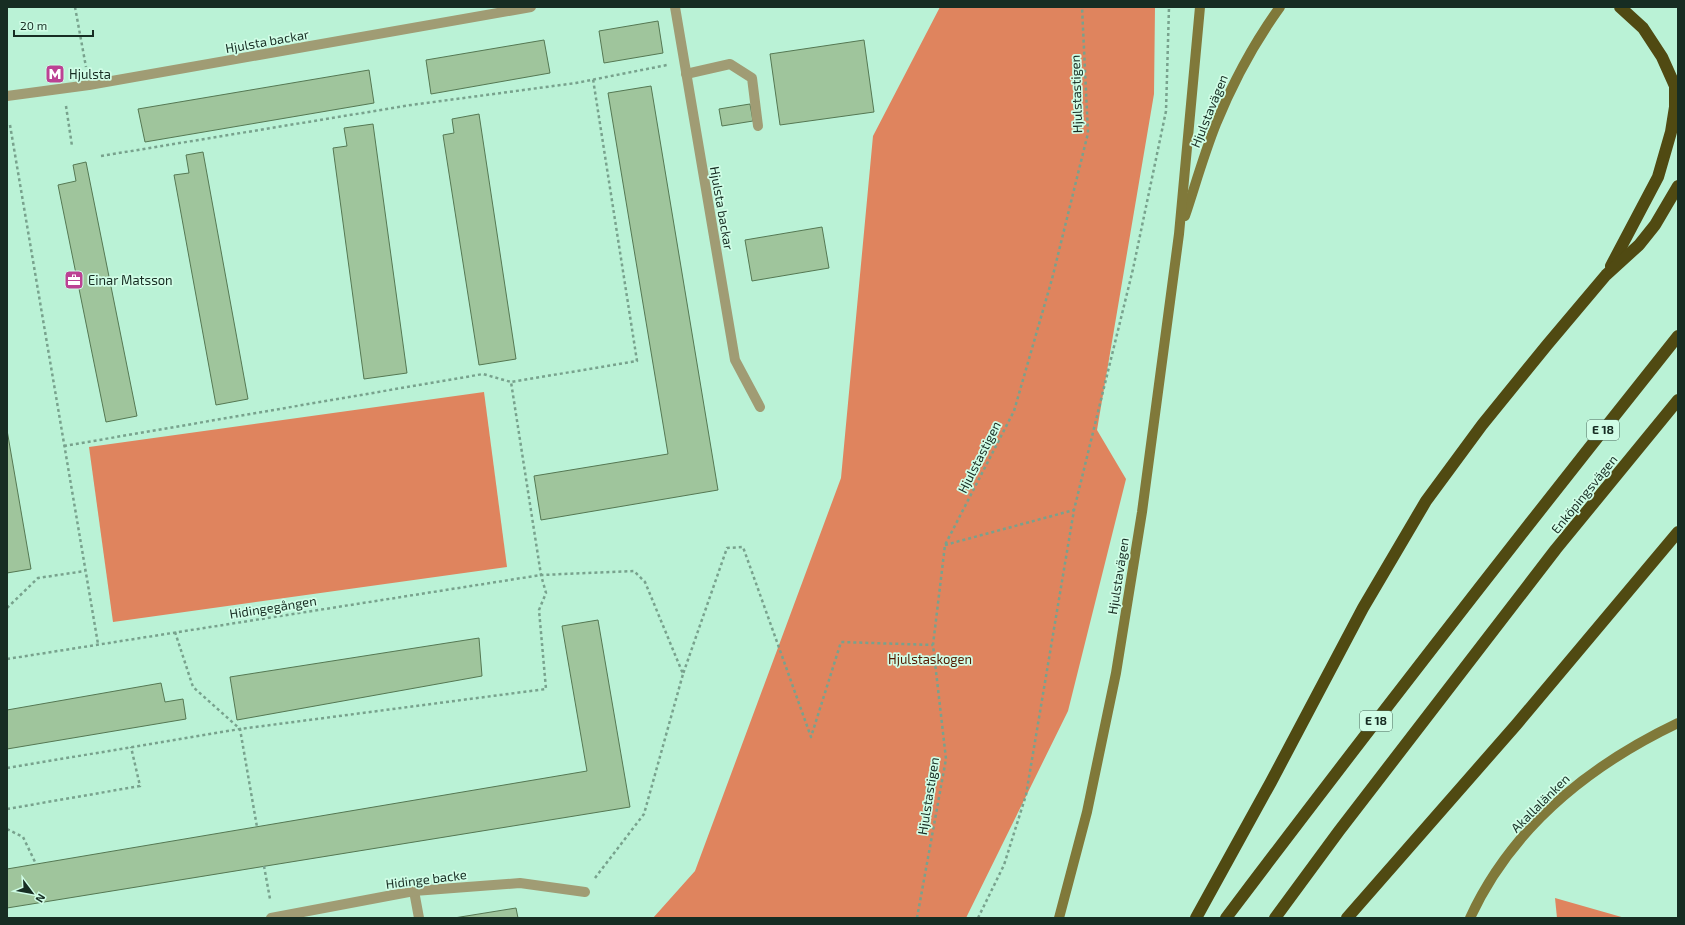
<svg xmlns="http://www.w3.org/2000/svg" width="1685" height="925" font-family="'Exo 2',sans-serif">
	<rect width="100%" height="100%" fill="#baf2d6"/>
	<g fill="#df845e">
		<path d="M940,7h215l-1,87 -57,336 29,49 -58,232 -102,207h-313l42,-47 146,-393 32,-342z"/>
		<path d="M484,392l23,175 -394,55 -24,-175z"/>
		<path d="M1555,898l70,20h-68z"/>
	</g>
	<g fill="#9fc59c" stroke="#557853">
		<path d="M658,21l5,32 -59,10 -5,-32z"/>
		<path d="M544,40l6,33 -119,21 -5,-34z"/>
		<path d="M864,40l10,72 -94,13 -10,-71z"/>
		<path d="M369,70l5,33 -229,39 -7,-33z"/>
		<path d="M651,86l67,404 -177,30 -7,-44 134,-22 -60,-361z"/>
		<path d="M750,104l3,17 -31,5 -3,-17z"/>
		<path d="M479,114l37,245 -37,6 -36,-230 11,-2 -2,-14z"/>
		<path d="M373,124l34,249 -43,6 -31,-231 14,-2 -3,-18z"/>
		<path d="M203,152l45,247 -32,6 -42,-230 15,-2 -3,-18z"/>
		<path d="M86,162l51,254 -31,6 -48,-237 18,-4 -3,-16z"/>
		<path d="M822,227l7,41 -77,13 -7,-41z"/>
		<path d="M7,430l24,139 -24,4z"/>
		<path d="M598,620l32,187 -623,101v-39l580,-98 -25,-145z"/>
		<path d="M479,638l3,38 -245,44 -7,-43z"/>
		<path d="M161,683l4,19 18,-3 3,20 -179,30v-39z"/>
		<path d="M516,908l2,10h-64z"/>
	</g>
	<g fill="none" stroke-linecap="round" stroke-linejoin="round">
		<g stroke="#78a28d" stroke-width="2.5" stroke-dasharray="3 3" stroke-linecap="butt">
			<path d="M75,7l11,60"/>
			<path d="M66,106l6,40"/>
			<path d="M10,125l88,519"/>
			<path d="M101,156l310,-51 165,-22 91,-18"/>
			<path d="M64,446l419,-72 28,8"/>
			<path d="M945,545l129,-35"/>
			<path d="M7,608l31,-30 47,-7"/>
			<path d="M175,632l18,55 47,42 17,98"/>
			<path d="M7,659l534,-84 93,-4 11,11 38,92 44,-126 16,-1 68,190 30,-95 92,3"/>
			<path d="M7,768l233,-39 306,-40 -7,-79 7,-17 -5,-18 -30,-193 126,-21 -44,-282"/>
			<path d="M7,809l133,-23 -9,-39"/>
			<path d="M7,829l16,8 13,27"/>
			<path d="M264,866l6,33"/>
			<path d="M595,878l49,-64 39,-140"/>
			<path d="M917,918l29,-159 -13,-114 12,-100 69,-134 38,-132 36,-146 -6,-126"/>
			<path d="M978,918l26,-53 22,-70 48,-285 59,-241 33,-158 3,-104"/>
		</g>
		<g stroke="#a09c74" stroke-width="10">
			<path d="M686,74l44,-10 22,14 6,48"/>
			<path d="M414,891l5,27"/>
		</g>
		<g stroke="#a09c74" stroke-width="10">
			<path d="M675,7l60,353 25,47"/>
			<path d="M7,96l82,-11 442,-78"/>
			<path d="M271,918l143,-27 106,-8 65,9"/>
		</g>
		<g stroke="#80793a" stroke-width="10">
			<path d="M1185,216c10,-30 19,-62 31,-92 17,-42 38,-81 64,-117"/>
			<path d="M1059,918l28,-106 29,-139 26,-161 37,-278 21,-227"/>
			<path d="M1470,918c42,-91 120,-153 208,-195"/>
		</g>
		<g stroke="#504a12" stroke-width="12">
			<path d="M1611,266l47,-89 13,-45 4,-25v-21l-13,-29 -19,-29 -23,-21"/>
			<path d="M1196,918l75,-136 92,-174 63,-107 56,-76 65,-80 59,-70 33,-30 16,-20 23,-39"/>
			<path d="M1226,918c148,-196 299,-390 452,-582"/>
			<path d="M1275,918l64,-87 217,-282 122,-149"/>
			<path d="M1347,918l169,-193 162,-193"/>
		</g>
	</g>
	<defs>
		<symbol id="metro-square" viewBox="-11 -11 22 22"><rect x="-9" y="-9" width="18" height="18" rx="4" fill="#bc4294" stroke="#d0fde6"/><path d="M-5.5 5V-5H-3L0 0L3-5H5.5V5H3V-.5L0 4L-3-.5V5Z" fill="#fff"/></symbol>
		<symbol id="office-square" viewBox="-11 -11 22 22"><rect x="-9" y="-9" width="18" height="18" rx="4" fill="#bc4294" stroke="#d0fde6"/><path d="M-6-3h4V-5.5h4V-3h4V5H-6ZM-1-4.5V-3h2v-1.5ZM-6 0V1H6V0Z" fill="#fff"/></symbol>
	</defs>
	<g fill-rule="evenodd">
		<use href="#metro-square" x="44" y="63" width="22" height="22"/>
		<use href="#office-square" x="63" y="269" width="22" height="22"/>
	</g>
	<g text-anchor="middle" stroke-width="3.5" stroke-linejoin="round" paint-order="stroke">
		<g fill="#d0fde6" stroke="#4e6b5e" stroke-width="1">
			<rect x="1587" y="420" width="32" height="20" rx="3"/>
			<rect x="1360" y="711" width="32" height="20" rx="3"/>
		</g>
		<g font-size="12" font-weight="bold" fill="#172d23">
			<text x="1603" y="434">E 18</text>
			<text x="1376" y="725">E 18</text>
		</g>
		<g font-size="13" fill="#172d23" stroke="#d0fde6">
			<text transform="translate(267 41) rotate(-10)" y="5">Hjulsta backar</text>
			<text transform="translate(1076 94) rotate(-92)" y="5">Hjulstastigen</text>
			<text transform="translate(1209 111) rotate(-68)" y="5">Hjulstavägen</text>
			<text transform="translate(722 208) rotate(80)" y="5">Hjulsta backar</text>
			<text transform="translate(979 457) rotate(-63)" y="5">Hjulstastigen</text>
			<text transform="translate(1584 494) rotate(-51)" y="5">Enköpingsvägen</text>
			<text transform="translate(1118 576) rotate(-81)" y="5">Hjulstavägen</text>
			<text transform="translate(273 607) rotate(-9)" y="5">Hidingegången</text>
			<text transform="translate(928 796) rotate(-81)" y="5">Hjulstastigen</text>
			<text transform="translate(1540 803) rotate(-45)" y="5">Akallalänken</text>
			<text transform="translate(426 879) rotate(-7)" y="5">Hidinge backe</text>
		</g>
		<g font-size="13" fill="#172d23" stroke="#d0fde6" text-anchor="start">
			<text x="69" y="79">Hjulsta</text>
			<text x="88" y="285">Einar Matsson</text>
		</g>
		<g font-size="13" fill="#531a00" stroke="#d0fde6">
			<text x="930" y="664">Hjulstaskogen</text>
		</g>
	</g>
	<rect width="1685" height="925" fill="none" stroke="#172d23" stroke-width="16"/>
	<g transform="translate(32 893) rotate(122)" stroke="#d0fde6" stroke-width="3" paint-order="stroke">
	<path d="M0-3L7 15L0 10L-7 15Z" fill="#172d23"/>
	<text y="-6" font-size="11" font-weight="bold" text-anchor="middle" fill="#172d23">N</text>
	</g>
	<path d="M14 30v6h79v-6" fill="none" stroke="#172d23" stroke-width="2"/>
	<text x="20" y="30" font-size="12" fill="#172d23" stroke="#d0fde6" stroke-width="3" paint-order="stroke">20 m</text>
</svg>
